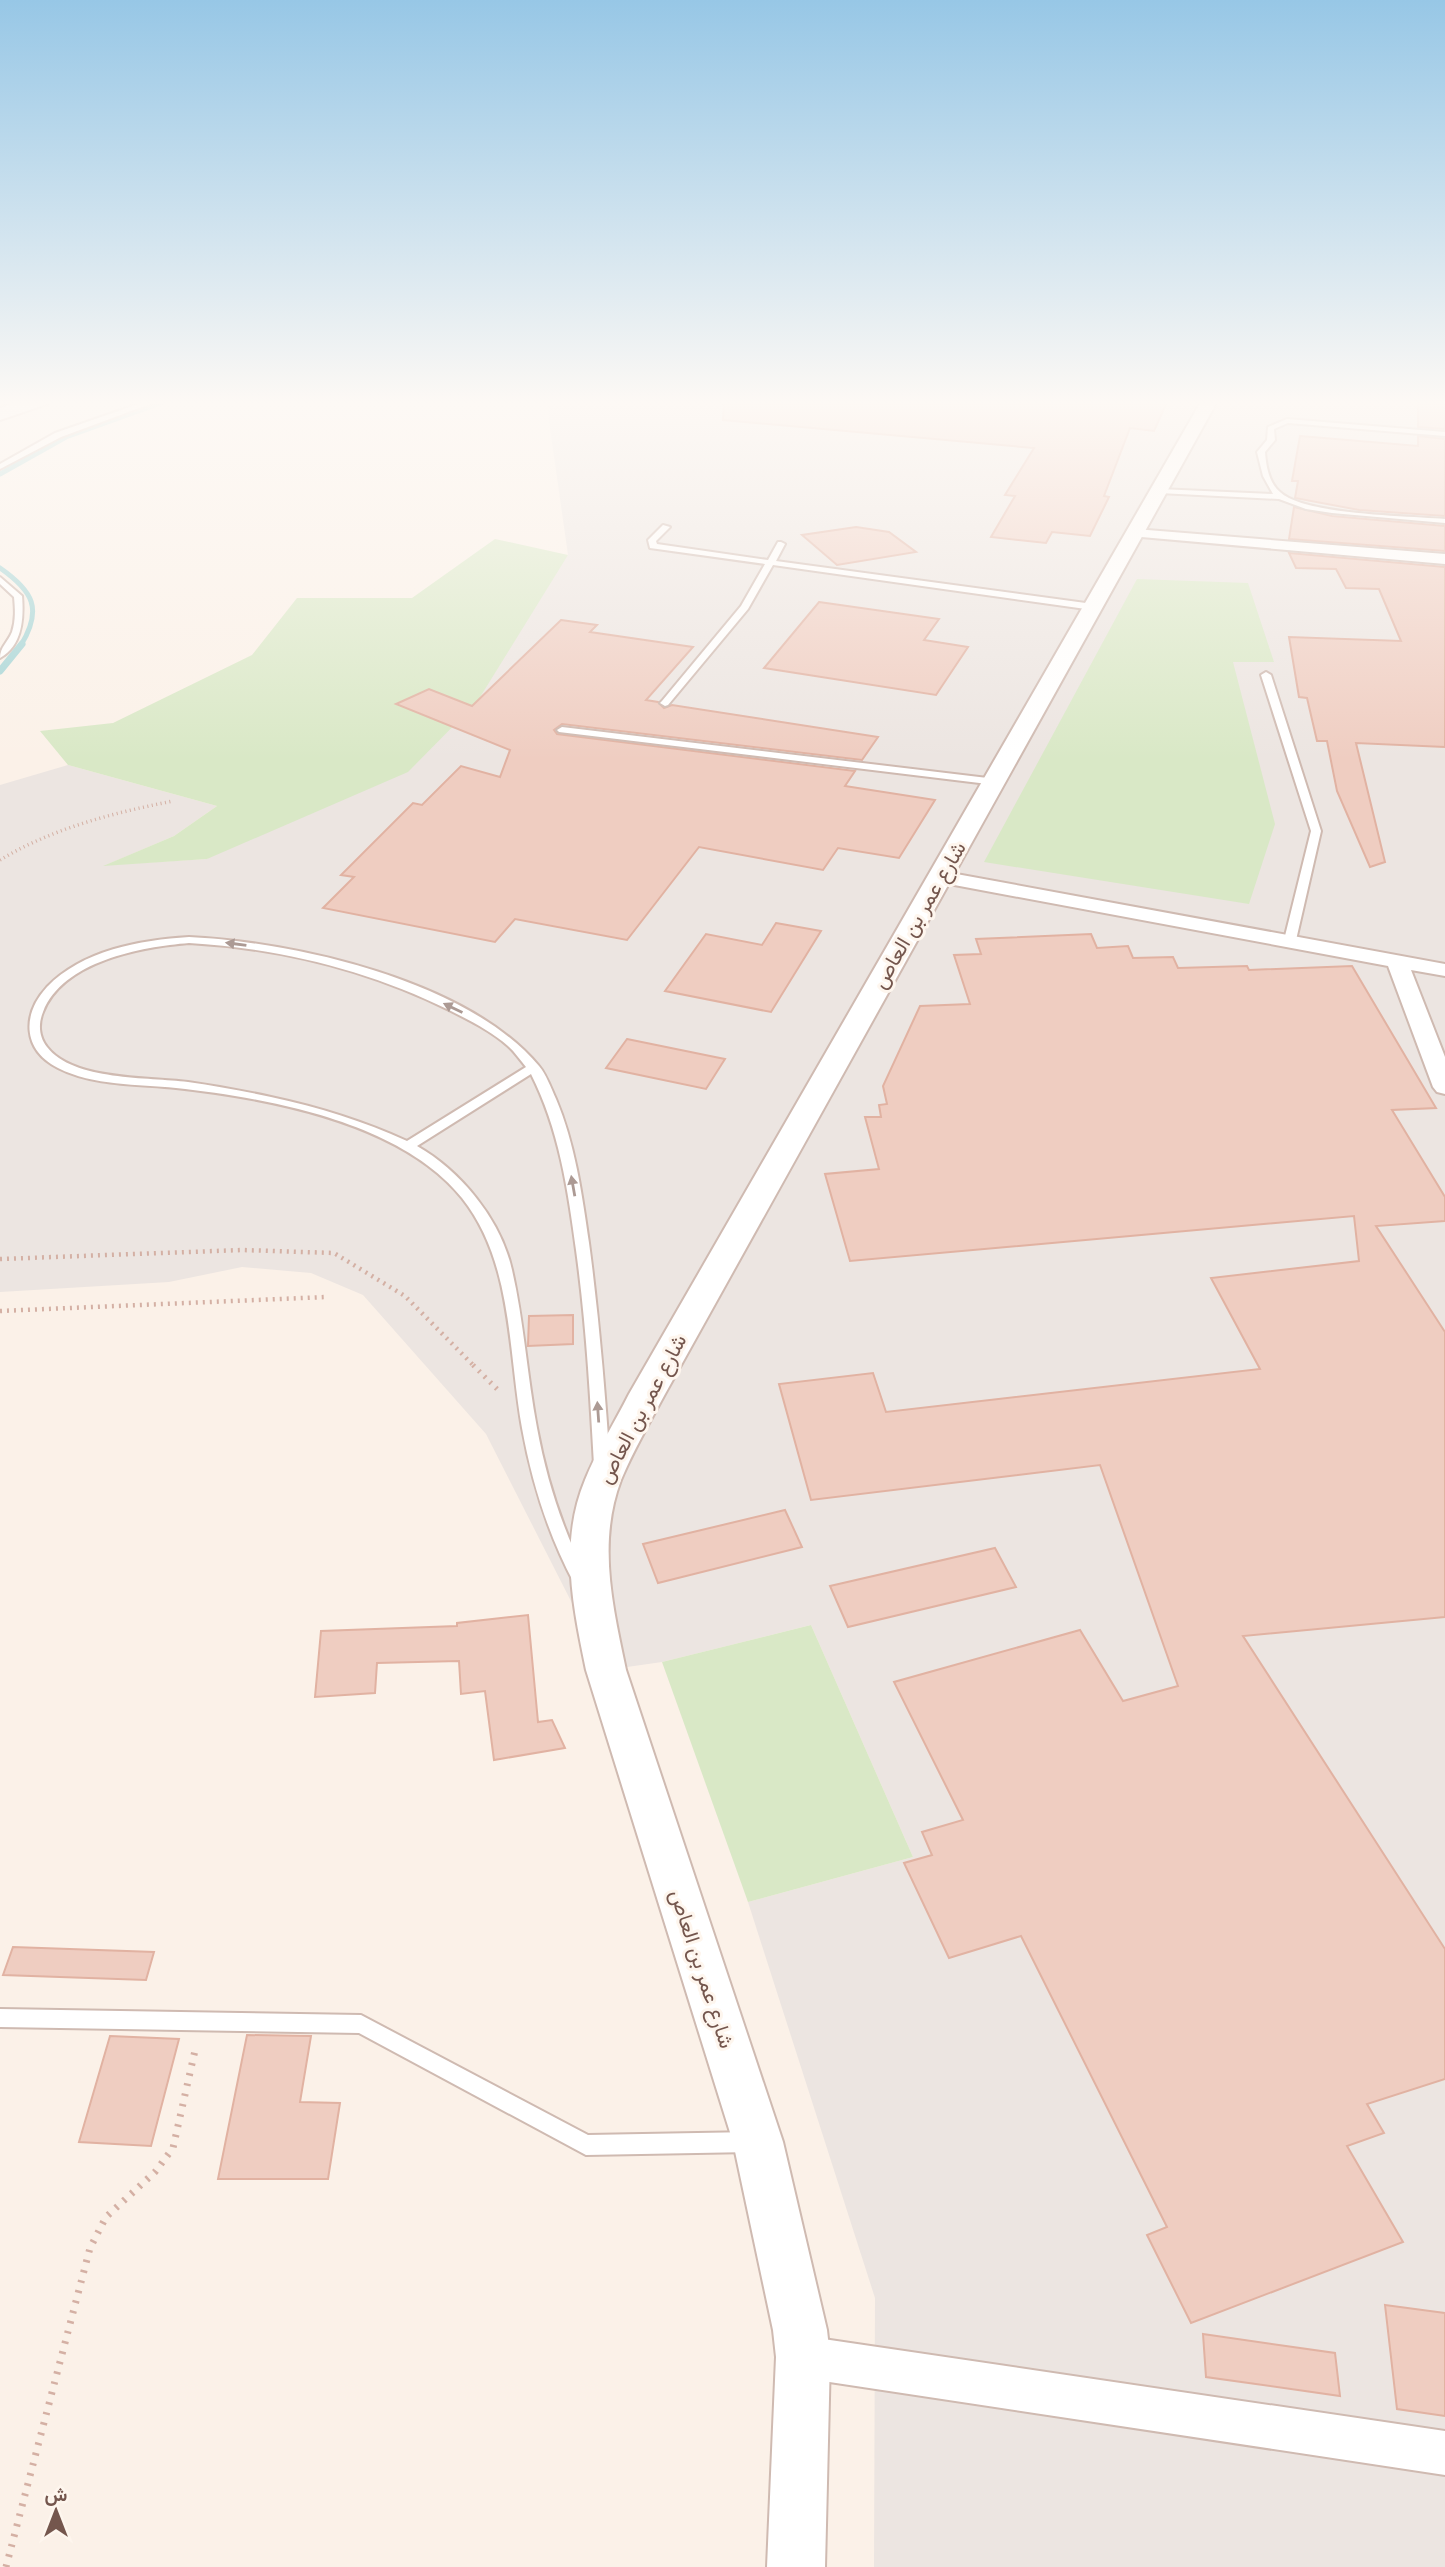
<svg xmlns="http://www.w3.org/2000/svg" width="1445" height="2567" font-family="Lato,Vazirmatn,sans-serif">
	<rect width="100%" height="100%" fill="#fbf1e8"/>
	<path fill="#ece5e1" d="M549,400h896v2167h-571l1,-269 -127,-396 165,-45 -102,-232 -149,37 -56,8 -120,-236 -123,-139 -52,-22 -69,-6 -73,15 -169,10v-507l68,-20 149,41 -43,30 -68,29 101,-6 361,-304 -19,-134z"/>
	<g fill="#d9e8c6">
		<path d="M495,539l73,16 -91,147 -69,70 -201,87 -104,7 71,-30 43,-30 -149,-41 -28,-34 73,-8 139,-68 45,-57h115z"/>
		<path d="M1137,579l111,4 26,79h-41l42,162 -26,80 -265,-42z"/>
		<path d="M811,1625l102,232 -165,45 -86,-240z"/>
	</g>
	<g fill="none" stroke-linecap="round" stroke-linejoin="round">
		<g stroke="#a4d4d5" stroke-width="5">
			<path d="M0,474l66,-37 103,-37"/>
			<path d="M0,568c33,23 43,41 21,77"/>
		</g>
		<path stroke="#a4d4d5" stroke-width="7" d="M0,671l22,-27"/>
	</g>
	<g fill="#efcdc1" stroke="#e1b2a2" stroke-width="2">
		<path d="M724,400h444l-14,31 -24,-3 -26,68 5,1 -19,39 -38,-4 -6,11 -55,-6 24,-41 -10,-1 29,-47 -311,-28z"/>
		<path d="M1418,400h27v29l-27,-2z"/>
		<path d="M1300,436l118,10v-10l27,3v77l-86,-6 -64,-12 3,-17h-6z"/>
		<path d="M1294,507l38,9 113,10v25l-156,-12z"/>
		<path d="M856,527l33,5 27,20 -79,13 -35,-30z"/>
		<path d="M1289,553l156,14v180l-89,-4 29,119 -15,5 -33,-76 -10,-50h-10l-10,-43 -8,-1 -10,-60 112,4 -22,-52 -33,-1 -10,-19 -40,-1z"/>
		<path d="M819,602l120,17 -15,21 44,7 -32,48 -172,-27z"/>
		<path d="M561,620l36,5 -7,7 103,15 -47,53 12,2 6,6 8,-3 206,32 -16,23 -300,-36 -8,6 3,4 298,37 -10,15 90,14 -36,58 -61,-10 -15,22 -124,-23 -72,93 -112,-21 -20,23 -172,-34 31,-31 -13,-2 72,-72 9,2 39,-39 39,11 10,-27 -114,-46 33,-15 43,17z"/>
		<path d="M776,923l45,8 -50,81 -106,-21 41,-57 56,11z"/>
		<path d="M1091,934l6,14 31,-2 5,12 40,-1 5,11 69,-2 2,4 103,-4 84,142 -44,2 53,87v24l-69,5 69,106v285l-202,19 202,313v130l-78,25 17,29 -37,13 56,96 -212,81 -44,-88 20,-8 -146,-291 -72,22 -45,-95 28,-8 -10,-23 41,-12 -69,-138 186,-52 43,71 55,-15 -78,-221 -289,35 -32,-116 94,-11 13,39 374,-43 -49,-91 148,-17 -5,-45 -504,45 -25,-87 54,-5 -14,-52h16l-2,-12 8,-1 -4,-18 37,-80 50,-2 -16,-49 27,-1 -5,-15z"/>
		<path d="M627,1039l88,18 10,2 -19,30 -100,-21z"/>
		<path d="M573,1315v29l-45,2 1,-30z"/>
		<path d="M785,1510l17,37 -144,36 -15,-39z"/>
		<path d="M995,1548l21,39 -168,40 -18,-41z"/>
		<path d="M528,1615l10,107 14,-2 13,28 -71,12 -9,-69 -24,3 -2,-33 -82,2 -2,30 -60,4 6,-66 136,-5v-3z"/>
		<path d="M13,1947l141,5 -8,28 -143,-5z"/>
		<path d="M247,2035l64,1 -11,66 40,1 -12,76h-110z"/>
		<path d="M110,2036l69,3 -28,107 -72,-4z"/>
		<path d="M1385,2305l60,8v103l-48,-7z"/>
		<path d="M1203,2334l132,19 5,43 -134,-19z"/>
	</g>
	<g fill="none" stroke-linecap="round" stroke-linejoin="round">
		<defs>
			<g id="service">
				<path d="M150,400h11l-100,37 -61,32v-5l55,-31z"/>
				<path d="M1287,419l158,13v4l-157,-13 -14,6 1,11 -10,12c1,14 4,31 15,40 24,23 130,24 165,27v4l-113,-10 -26,-4 -27,-10 -120,-6 -4,-2 4,-2 114,5 -10,-18 -6,-24 10,-12 1,-13z"/>
				<path d="M663,525l7,2 -14,14 1,3 111,16 10,-18h3l4,2 -9,17 317,43 4,3 -4,3 -320,-45 -25,44 -80,96 -3,1 -5,-3 2,-2 79,-95 24,-42 -115,-16 -2,-8z"/>
				<path d="M0,577l22,19c2,23 0,50 -22,62 0,-11 8,-16 12,-26 4,-12 3,-24 2,-35l-14,-13z"/>
				<path d="M1266,672l5,3 50,156 -25,109 -6,3 -6,-3 27,-109 -50,-156z"/>
				<path d="M562,727l434,52 5,3 -5,3 -437,-53 -2,-2z"/>
				<path d="M189,937c107,5 279,44 350,129 7,8 12,22 17,33 19,45 26,95 33,144 10,74 16,148 21,222l-3,4h-10l-3,-4c-4,-72 -8,-143 -18,-215 -8,-60 -17,-121 -45,-176l-114,72c44,25 84,74 95,124 12,52 15,106 25,158 10,54 26,103 51,151l-2,4 -6,2 -6,-2c-26,-49 -42,-100 -52,-155 -14,-77 -9,-166 -60,-230 -61,-76 -194,-100 -286,-110 -38,-4 -83,-2 -118,-20 -36,-18 -36,-54 -11,-81 36,-37 93,-47 142,-50zM189,943c89,5 179,27 260,67 20,10 42,21 59,36 7,6 12,14 18,21l-119,74c-44,-20 -89,-34 -136,-44 -27,-6 -55,-11 -83,-15 -39,-5 -115,-1 -141,-35 -8,-10 -9,-23 -4,-35 20,-51 98,-65 146,-69z"/>
				<path d="M0,2009l361,6 227,120 164,-3 7,3 3,7 -3,7 -7,3 -166,3 -227,-122 -359,-6z"/>
			</g>
			<g id="minor">
				<path d="M1135,529l310,25v10l-315,-28 -2,-3 2,-3z"/>
				<path d="M940,871l505,93v12l-34,-6 34,87v37l-8,-2 -4,-5 -45,-121 -455,-85 -3,-4 3,-4z"/>
				<path d="M803,2336l642,95v44l-642,-97 -15,-6 -6,-15 6,-15z"/>
			</g>
			<path id="tertiary" d="M1202,400h16l-553,994c-15,28 -32,57 -44,86 -24,63 -8,127 5,190l157,472 44,188 3,27 -5,210h-58l9,-210 -3,-27 -40,-188 -147,-472c-13,-63 -27,-128 -1,-190 12,-30 30,-58 44,-86z"/>
			<path id="secondary" d="M21,400h28l-2,4 -47,16v-12z"/>
		</defs>
		<use href="#service" stroke="#cfbab1" stroke-width="4"/>
		<use href="#minor" stroke="#cfbab1" stroke-width="4"/>
		<use href="#tertiary" stroke="#cfbab1" stroke-width="4"/>
		<use href="#secondary" stroke="#d1b9af" stroke-width="4"/>
		<path stroke="#d4b0a4" stroke-width="3.5" stroke-dasharray="1 3.5" stroke-linecap="butt" d="M0,860c53,-32 113,-47 173,-59"/>
		<g stroke="#d4b0a4" stroke-width="4.5" stroke-dasharray="2 5" stroke-linecap="butt">
			<path d="M0,1259l242,-9 92,3 71,43 70,71"/>
			<path d="M0,1311l326,-14"/>
		</g>
		<path stroke="#d4b0a4" stroke-width="5" stroke-dasharray="2 6" stroke-linecap="butt" d="M473,1365l27,27"/>
		<path stroke="#d4b0a4" stroke-width="7" stroke-dasharray="2.5 8" stroke-linecap="butt" d="M6,2567l84,-319 16,-31 49,-45 18,-24 23,-102"/>
		<use href="#service" fill="#fff" fill-rule="evenodd"/>
		<use href="#minor" fill="#fff" fill-rule="evenodd"/>
		<use href="#tertiary" fill="#fff" fill-rule="evenodd"/>
		<use href="#secondary" fill="#fff" fill-rule="evenodd"/>
	</g>
	<defs><path id="oneway-solid" d="M-6-.8H1V-3.2L6.5 0L1 3.2V.8H-6Z" transform="scale(1.75)"/></defs>
	<g fill="#ac9a94">
		<use href="#oneway-solid" transform="translate(236 944) rotate(-172)"/>
		<use href="#oneway-solid" transform="translate(453 1008) rotate(-154)"/>
		<use href="#oneway-solid" transform="translate(573 1186) rotate(-100)"/>
		<use href="#oneway-solid" transform="translate(598 1412) rotate(-94)"/>
	</g>
	<linearGradient id="sky" x2="0" y2="1"><stop stop-color="#97c7e6"/><stop offset="0.53" stop-color="#fdf9f5"/><stop offset="1" stop-color="#fdf9f5" stop-opacity="0"/></linearGradient>
	<rect width="1445" height="760" fill="url(#sky)"/>
	<g text-anchor="middle" stroke-width="6" stroke-linejoin="round" paint-order="stroke">
		<g font-size="21" fill="#74564d" stroke="#fef6ee">
			<text transform="translate(919 915) rotate(-60)" y="7">شارع عمر بن العاص</text>
			<text transform="translate(642 1409) rotate(-62)" y="7">شارع عمر بن العاص</text>
			<text transform="translate(702 1969) rotate(72)" y="7">شارع عمر بن العاص</text>
		</g>
	</g>
	<g transform="translate(56 2511)" stroke="#fef6ee" stroke-width="5" paint-order="stroke">
	<path d="M0-5L12 26L0 18L-12 26Z" fill="#74564d"/>
	<text y="-10" font-size="19" font-weight="bold" text-anchor="middle" fill="#74564d">ش</text>
	</g>
</svg>
